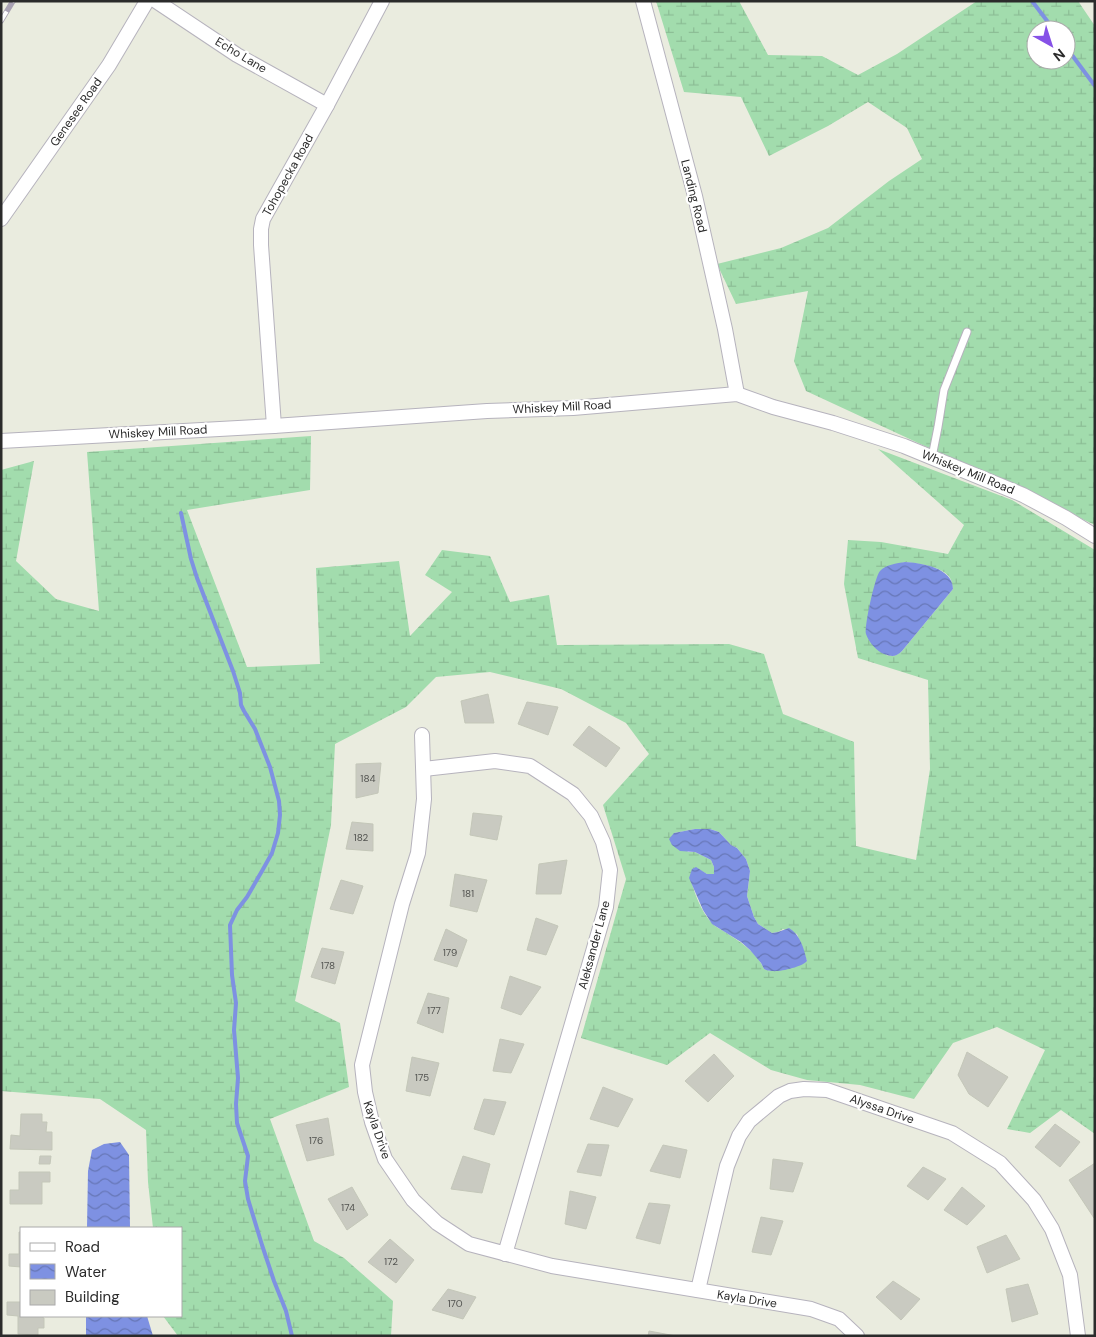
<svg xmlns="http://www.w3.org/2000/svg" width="1096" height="1337" font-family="'DM Sans',sans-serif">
	<defs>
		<pattern id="wetland-marsh" width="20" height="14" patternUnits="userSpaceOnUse" patternTransform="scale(1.25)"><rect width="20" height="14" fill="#a2dcad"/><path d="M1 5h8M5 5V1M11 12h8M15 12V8" fill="none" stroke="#8cbd95"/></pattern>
		<pattern id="water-waves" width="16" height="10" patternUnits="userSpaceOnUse" patternTransform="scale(1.25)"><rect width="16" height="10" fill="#7e91e2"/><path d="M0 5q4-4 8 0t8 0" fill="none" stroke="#6777b7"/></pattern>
	</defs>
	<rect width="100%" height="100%" fill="#eaecdf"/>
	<g fill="url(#wetland-marsh)" fill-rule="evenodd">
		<path d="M656,1h83l29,54 54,1 36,19 39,-21 80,-53h101l17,25v499l-289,-134 -12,-30 14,-70 -72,13 -19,-40 64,-16 47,-20 61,-47 33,-22 -15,-31 -39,-26 -40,24 -59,30 -28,-59 -57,-5zM1036,30h30v30h-30z"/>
		<path d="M311,436l-1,54 -123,20 60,157 73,-3 -4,-96 83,-7 11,75 42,-44 -27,-17 17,-25 48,6 20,46 39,-7 8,50 172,-1 35,10 19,60 71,28 2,104 60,14 14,-91 -2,-89 -70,-22 -14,-74 4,-44 33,2 67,12 16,-29 -86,-76 134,51 83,50v584l-34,-24 -31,23 -23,-4 38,-79 -48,-23 -44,16 -39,56 -54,-14 -53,-5 -36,-10 -61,-37 -43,32 -86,-27 45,-159 -23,-74 46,-51 -23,-31 -65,-34 -71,-17 -54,5 -30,30 -71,37 -4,81 -36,176 45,22 9,64 -79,32 44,122 30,17 49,43 -2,35h-213l-15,-20h18v-88h-28l-5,-46 -2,-52 -46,-31 -99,-8v-621l33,-9 -18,100 40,38 43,12 -12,-159zM905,562c12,1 39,5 45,16 2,3 2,8 3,11l-51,62c-6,5 -9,6 -16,4l-2,-87zM695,829h15l9,3 12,13 6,3 9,11 4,12 -3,25 7,21 4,7 14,9 6,-1 5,-3 14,5 10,27c-14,5 -28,13 -43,8 -7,-17 -24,-27 -39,-37 -4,-3 -10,-5 -13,-9 -11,-11 -18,-31 -22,-46l6,-9 11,6h7v-7l-3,-7 -16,-8h-7l-14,-19z"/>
	</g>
	<g fill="url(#water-waves)">
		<path d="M905,562c17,1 48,6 48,27l-51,62c-6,6 -10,6 -18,3 -7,-3 -15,-11 -18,-20 -2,-7 9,-58 14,-63 5,-6 17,-8 25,-9z"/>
		<path d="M695,829h15l9,3 12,13 6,3 9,11 4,12 -3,25 7,21 4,7 14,9 6,-1 11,-4c11,6 15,21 18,33 -5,6 -27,11 -35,10 -2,0 -7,-1 -8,-2l-3,-6 -11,-13 -9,-8 -29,-18 -9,-14 -10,-23 -4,-9 3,-9 4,-2 11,7h7v-7l-3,-7 -16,-8 -15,-1 -8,-6 -3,-6 5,-6z"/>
		<path d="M120,1142l9,13 1,73h-43l1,-57 4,-21 12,-6z"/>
		<path d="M86,1316h61l6,20h-67z"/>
	</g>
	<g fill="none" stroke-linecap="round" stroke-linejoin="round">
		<g stroke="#7e91e2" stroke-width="4">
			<path d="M1032,1l22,29"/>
			<path d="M1066,47l29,39"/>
			<path d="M181,513l10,46 6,19 36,93 7,22 1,12 3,6 11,18 15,38 9,34 1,14 -2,18 -6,20 -10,18 -15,26 -10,13 -7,15 2,50 4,28 -2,27 4,48 -2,26 1,19 11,33 -3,25 3,18 14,46 12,36 12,30 6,25"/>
		</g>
	</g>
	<g fill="#c9cac1" stroke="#c4c7b9">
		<path d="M488,694l6,29h-29l-4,-22z"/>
		<path d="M527,702l31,5 -10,28 -30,-11z"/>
		<path d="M589,726l31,22 -14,19 -33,-22z"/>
		<path d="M381,763l-3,30 -22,5v-34z"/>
		<path d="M473,813l29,3 -5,24 -27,-5z"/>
		<path d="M352,822l21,2v27l-27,-2z"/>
		<path d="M567,860l-6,34h-25l3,-30z"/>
		<path d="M455,874l32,6 -10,32 -27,-6z"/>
		<path d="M341,880l22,6 -10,28 -23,-5z"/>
		<path d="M536,918l22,8 -12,29 -19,-5z"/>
		<path d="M446,929l21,11 -10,27 -23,-7z"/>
		<path d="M322,948l22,4 -9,32 -24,-7z"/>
		<path d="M510,976l31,11 -20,28 -20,-7z"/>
		<path d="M428,993l21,5 -6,35 -26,-10z"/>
		<path d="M500,1039l24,5 -13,29 -18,-2z"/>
		<path d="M967,1052l41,25 -20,30 -19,-13 -11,-19z"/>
		<path d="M714,1054l20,22 -26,26 -23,-21z"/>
		<path d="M412,1057l27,6 -9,33 -24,-5z"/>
		<path d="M603,1087l30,12 -15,28 -28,-8z"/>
		<path d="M484,1099l22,3 -12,33 -20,-6z"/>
		<path d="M21,1114h21v8h5l-1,10h6v18l-42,-1 1,-14 9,1z"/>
		<path d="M328,1118l6,37 -27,6 -11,-36z"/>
		<path d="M1055,1124l25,18 -20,25 -25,-20z"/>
		<path d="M588,1144l21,1 -8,31 -24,-4z"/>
		<path d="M663,1145l24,5 -7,28 -30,-7z"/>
		<path d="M40,1156h11l-1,8h-11z"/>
		<path d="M463,1156l27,8 -8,29 -31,-4z"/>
		<path d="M773,1159l30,4 -10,29 -23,-3z"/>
		<path d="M1095,1163v55h-1l-25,-38z"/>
		<path d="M923,1167l23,12 -18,21 -21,-14z"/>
		<path d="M19,1172h31v10h-8v22h-32v-14h9z"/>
		<path d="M352,1187l16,28 -21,15 -19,-31z"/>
		<path d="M962,1187l23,19 -18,19 -23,-15z"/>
		<path d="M570,1191l26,6 -10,32 -21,-5z"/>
		<path d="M649,1203l21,2 -10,39 -24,-6z"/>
		<path d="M761,1217l22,4 -12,34 -19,-3z"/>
		<path d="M19,1232h2v35l-12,-1v-12h10z"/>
		<path d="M1006,1235l14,24 -33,14 -10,-26z"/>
		<path d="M390,1239l24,21 -18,23 -28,-21z"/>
		<path d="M893,1281l27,18 -19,21 -25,-23z"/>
		<path d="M1028,1284l10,30 -26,8 -6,-33z"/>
		<path d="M448,1289l28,8 -13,22 -31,-9z"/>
		<path d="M7,1302h14v14h22v2h1v10h-6v7l-20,-1v-18l-11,-1z"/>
		<path d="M649,1331l27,5h-28z"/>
	</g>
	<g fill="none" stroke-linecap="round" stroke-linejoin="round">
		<defs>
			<path id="service" d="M932,457l6,-30 6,-37 23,-58"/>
			<g id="minor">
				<path d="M156,1l81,54 90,50"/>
				<path d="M643,1l52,195 30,133 12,65"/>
				<path d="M1,219l108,-154 38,-64"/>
				<path d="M274,426l-13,-181v-16l2,-10 64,-114 55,-104"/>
				<path d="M1,441l273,-15 213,-15 86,-3 164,-14 36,13 60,16 71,23 119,49 43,23 29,18"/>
				<path d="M422,735l2,64 -6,54 -16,51 -40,161 3,27 7,30 13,37 28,41 24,23 32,21 83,22 259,43 28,10 18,17"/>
				<path d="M424,769l71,-8 35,5 43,28 18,22 12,26 7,28 -4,37 -101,347"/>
				<path d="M698,1290l29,-124 12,-30 10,-15 30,-25 11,-5 14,-2 23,1 125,43 48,30 34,37 18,29 18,46 8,61"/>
			</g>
		</defs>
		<use href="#service" stroke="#b6b3bd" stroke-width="9"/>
		<use href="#minor" stroke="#b6b3bd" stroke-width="16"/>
		<use href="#service" stroke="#fff" stroke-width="7"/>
		<use href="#minor" stroke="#fff" stroke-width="14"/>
		<defs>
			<path id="rail" d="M1,21l12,-20"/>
		</defs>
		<use href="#rail" stroke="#a9a2b3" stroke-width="5.5"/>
		<use href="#rail" stroke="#fff" stroke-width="4" stroke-dasharray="11" stroke-linecap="butt"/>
	</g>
	<g text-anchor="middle" stroke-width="4.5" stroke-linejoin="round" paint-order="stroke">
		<g font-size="10" fill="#525350">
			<text x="368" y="782">184</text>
			<text x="361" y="841">182</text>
			<text x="468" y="897">181</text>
			<text x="450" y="956">179</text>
			<text x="328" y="969">178</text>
			<text x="434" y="1014">177</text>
			<text x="422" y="1081">175</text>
			<text x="316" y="1144">176</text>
			<text x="348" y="1211">174</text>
			<text x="391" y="1265">172</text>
			<text x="455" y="1307">170</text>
		</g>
		<g font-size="12" fill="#2b2b2b" stroke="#fff">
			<text transform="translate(241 55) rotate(31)" y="4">Echo Lane</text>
			<text transform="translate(76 112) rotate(-55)" y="4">Genesee Road</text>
			<text transform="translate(288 175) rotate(-61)" y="4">Tohopecka Road</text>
			<text transform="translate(694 196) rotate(76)" y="4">Landing Road</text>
			<text transform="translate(562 407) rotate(-3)" y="4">Whiskey Mill Road</text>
			<text transform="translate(158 432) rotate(-3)" y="4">Whiskey Mill Road</text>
			<text transform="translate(968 472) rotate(22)" y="4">Whiskey Mill Road</text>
			<text transform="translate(594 945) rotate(-75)" y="4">Aleksander Lane</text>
			<text transform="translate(882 1109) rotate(19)" y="4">Alyssa Drive</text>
			<text transform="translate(377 1130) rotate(71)" y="4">Kayla Drive</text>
			<text transform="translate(747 1299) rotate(9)" y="4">Kayla Drive</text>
		</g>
	</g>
	<rect width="1096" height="1337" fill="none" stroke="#2b2b2b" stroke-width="5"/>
	<rect x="20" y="1227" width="162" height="90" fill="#ffffff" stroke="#aaaaaa"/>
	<rect x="30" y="1243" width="25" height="8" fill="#ffffff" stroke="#aaaaaa"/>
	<text x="65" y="1252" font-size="15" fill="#2b2b2b">Road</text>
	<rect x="30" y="1264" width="25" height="15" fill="url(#water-waves)" stroke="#aaaaaa"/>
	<text x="65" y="1277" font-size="15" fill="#2b2b2b">Water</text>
	<rect x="30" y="1290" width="25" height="15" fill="#c9cac1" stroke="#aaaaaa"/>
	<text x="65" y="1302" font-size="15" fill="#2b2b2b">Building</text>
	<g transform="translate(1051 45) rotate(141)"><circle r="24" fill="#ffffff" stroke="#aaaaaa"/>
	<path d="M0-4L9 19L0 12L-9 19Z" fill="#8651e7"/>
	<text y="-8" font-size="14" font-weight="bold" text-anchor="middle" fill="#2b2b2b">N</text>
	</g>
</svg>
